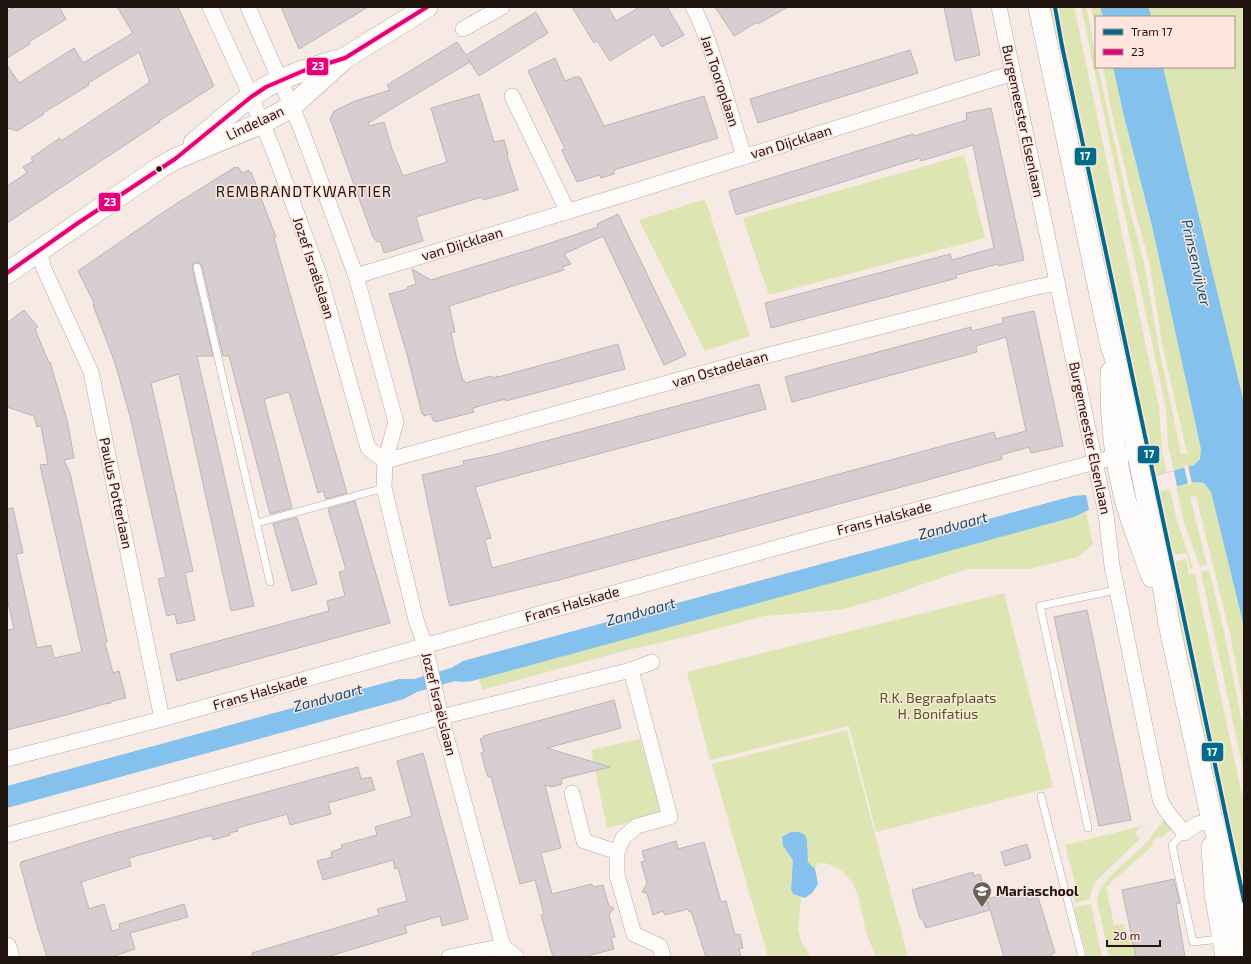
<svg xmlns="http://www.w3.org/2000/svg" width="1251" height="964" font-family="'Exo 2',sans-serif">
	<rect width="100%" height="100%" fill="#f7eae5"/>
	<g fill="#dde5b2">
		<path d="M1049,7h25l85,400 3,43 14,67 17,51 -3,1 -3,-16 -21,3z"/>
		<path d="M1081,7h5l2,7 8,43v10h2l30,136 16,60 14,80 23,111 6,-1 -25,-110 -13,-83 -14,-49 -24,-102 -8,-42h10l9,41 30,118 49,223c1,17 -14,19 -27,22l-6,-26 -2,-36z"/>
		<path d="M1091,7h9l3,10h-7v13z"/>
		<path d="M1149,7h95v396l-81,-336h71v-50h-83z"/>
		<path d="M964,155l21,83 -216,57 -26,-77z"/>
		<path d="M705,199l45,137 -45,15 -66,-131z"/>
		<path d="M1193,482l11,1 7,9 33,135v82l-13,-71 -35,-142 -6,1 17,68 -7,2 -16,-45 -8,-36z"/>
		<path d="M1086,512l7,32 -15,13 -48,12h-63l-84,29 -44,12 -74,6 -80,21 -61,14 -142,39 -3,-13 415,-113 162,-42 22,-6z"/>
		<path d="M1162,547l6,16 18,-4 3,15 6,-1 6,31 43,200v127z"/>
		<path d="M1209,570l16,66 19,96v41l-43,-201z"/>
		<path d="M1004,593l49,194 -177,45 -27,-106 -139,34 -23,-88z"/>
		<path d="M847,730l61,227h-32c-2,-6 -5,-11 -7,-17 -10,-26 -6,-59 -34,-73 -6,-3 -10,-5 -17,-4l-3,6 -7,-7 -1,-22 -8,-8h-8l-9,5 1,9 10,14 -2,29 2,5 8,4 -3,32 4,13 9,14h-43l-56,-193z"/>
		<path d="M640,739l20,70 -5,7 -48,12 -16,-78z"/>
		<path d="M1166,818l7,10 -12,10 -2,-2 -8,7 2,2 -47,42 8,38 10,-1 2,12 5,-1 5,22h-27l-12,-57c1,-19 36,-43 49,-57 7,-8 12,-17 20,-25z"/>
		<path d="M1146,825v1l-6,1 -5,7 5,5 -45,43 -3,7 -2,10 -15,4 -2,-7 5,-2 -13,-49z"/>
		<path d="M1091,904l11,53h-15l-13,-50z"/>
	</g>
	<g fill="#84c1ed">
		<path d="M1100,7h49l2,10h-48z"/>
		<path d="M1113,67h50l81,336v224l-33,-135 -7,-9 -11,-1 -104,28 -15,7 -602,164 -10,1 -7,-1 -38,11 -13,7 -397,109v-22l392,-107h15l37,-11 12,-7 610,-165 13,-1 108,-30 6,-6 1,-10 -49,-223 -30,-118z"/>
		<path d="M791,832h8l6,3 2,5 1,22 7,7 3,15 -6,9 -7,5 -12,-4 -2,-5 2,-29 -10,-14 -1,-9z"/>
	</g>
	<g fill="#f7eae5">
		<path d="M1188,465l4,19 -4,1 -4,-19z"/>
		<path d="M1174,471l3,16 -88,23 -3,-16z"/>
	</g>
	<g fill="#d7ced1" stroke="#bdb4b7">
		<path d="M14,7h45l7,12 -37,23 1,2 -23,14v-47z"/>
		<path d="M117,7h61l36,79 -55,35 1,1 -153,101v-37l20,-13 -4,-6 10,-6 -2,-3 29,-20 1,3 89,-59 -11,-30 -51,31 1,2 -46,28 1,1 -27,17 -10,-3v-63l12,18 55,-35 9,15 50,-30z"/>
		<path d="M281,7h87l-69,42z"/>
		<path d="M572,7h36l8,14 24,-14h27l17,28 -22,12 -8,-13 -44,27 -13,-20 -3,2z"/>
		<path d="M715,7h73l-30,17 -1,-2 -23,14z"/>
		<path d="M944,7h26l10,48 -25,6z"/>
		<path d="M536,12l12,21 -69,43 -11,-17 2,3 -102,61 1,3 15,-4 8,27 11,27 44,-14 -16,-54 48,-14 15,48 10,-2 4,14 -1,1 11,35 -35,10 -1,-3 -66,20 7,24 -39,12 -4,-12 -3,1 -4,-5 -41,-113 -2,-5 4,-8 21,-10 35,-11 -3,-5 70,-43 9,13z"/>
		<path d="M910,50l8,23 -160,50 -8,-24z"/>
		<path d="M555,58l10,23 10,-4h5l24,49 100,-30 14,42 -104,32v4l-13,4 -1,-3 -23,7 -13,-27 -2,-5 3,-1 -37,-78z"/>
		<path d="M991,108l33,152 -26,6v-2l-42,11 1,3 -186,50 -6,-25 185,-49 2,6 42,-12 -21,-103 -52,16 -1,-3 -184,57 -7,-24 184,-57 1,2 53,-16 -1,-7z"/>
		<path d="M235,167l1,1 2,-1 4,6 7,-3v3l2,-1 25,65 -2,1 73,255 -21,6 -3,-8 -5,2 -29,-101 -25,7 28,109 -22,6 -41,-158h-6l-21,-90 -3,-4 -5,1 -2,5 21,88h-16l57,250 -23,5 -52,-237 -28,9 42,188 -8,2 10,47 -18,4 -2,-10 -8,2 -9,-37 8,-2 -36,-161 -15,-53 -22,-58h2l-17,-34 90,-62z"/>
		<path d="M618,214l68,141 -22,10 -61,-129 -39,18 7,10 -9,3 2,3 -115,36 6,26 -4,1 7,31 5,16h1l1,3 26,-7 1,2 6,-2v1l120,-33 7,25 -119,32 -1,-2 -32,9 1,4 -39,10v-2l-2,1 -2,-7 -7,2v-2h-2l-15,-60 -18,-60 19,-5 -1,-2 9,-3 -4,-15 19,11 101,-31 66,-22 -1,-3z"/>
		<path d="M24,310l14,17 -3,2 14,34 1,-1 17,58 7,38 -10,2 6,13 32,146 5,23 -2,1 8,30 6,-2 7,27 -13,3 -2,2 -7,1 -34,10 -63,16v-100l7,-1 -7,-31v-89l6,-1 10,45 -7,1 21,94 14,-3 3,13 28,-6 -42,-187 8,-1 -7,-38 -4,1 -3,-11 -27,-9v-84z"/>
		<path d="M1034,311l29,135 -32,7 -2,-6 -28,8 1,4 -71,20 -372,101 -109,26 -2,-6 -26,-125 42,-10 -1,-4 30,-6 266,-71 7,25 -291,78 16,51 -6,2 7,28 502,-136 2,7 30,-8 -20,-94 -30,9 1,6 -185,50 -7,-25 186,-50 1,4 31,-8 -1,-5z"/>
		<path d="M355,501l35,122 -213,58 -7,-27 159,-43 -2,-10 18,-5 -6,-24 7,-2 -18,-61z"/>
		<path d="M294,518h3l20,66 -25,7 -19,-67z"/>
		<path d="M1087,610l44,210 -32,6 -45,-209z"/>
		<path d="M614,700l7,28 -74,20 63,19 -49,12 1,5 -10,3 -7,-2 16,63 -20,5 11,41 40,-10 1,3 10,-2 6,21 5,2 -5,7 6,22 -4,1 3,11 -30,8h-31l-12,-42 3,-1 -9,-34 -15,4 -29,-107h-3l-4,-13 -3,-11 3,-1 -4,-13 4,-1 -1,-2z"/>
		<path d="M423,753l45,166 -26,7 -2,-10 -35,10 2,7 -81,24h-74v-4l127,-38 -2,-6 30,-8 -9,-33 -3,1 -2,-9 -70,20 -6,-19 15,-4 -1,-5 11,-4 -1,-3 36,-10 -2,-8 37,-11 -15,-55z"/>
		<path d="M358,767l3,12 10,-2 4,13 -47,13 3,11 -41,11 -3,-11 -17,5 -33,9 1,3 -9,2 1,2 -17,5 -1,-5 -83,23 2,8 -50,16 8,27 15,-5 8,27 8,-2 -1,-5 65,-20 4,13 -58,16 5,16 -24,8h-64l-10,-31 -17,-62h1v-2l87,-27z"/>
		<path d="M676,841l2,8 26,-7 17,60 5,-1 9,34 5,-1 3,14 -4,1 2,8h-35l-15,-46 -2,1 -1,-3 -23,6 -2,-4 -10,4 -6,-22 -5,-1 5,-9 -6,-21 4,-1 -3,-10z"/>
		<path d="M1027,844l4,14 -26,8 -4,-14z"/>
		<path d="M973,872l1,4 6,-2 10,36 -64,18 -4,-10 -2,1 -8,-29z"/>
		<path d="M1174,879l6,24 -4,1 9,53h-49l-14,-67z"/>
		<path d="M1025,891l3,9 10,-3 17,56 -4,1 1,3h-48l-17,-58 19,-5 2,3z"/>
	</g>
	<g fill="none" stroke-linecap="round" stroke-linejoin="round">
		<defs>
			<g id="service">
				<path d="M197,267l73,315"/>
				<path d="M257,523l127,-35"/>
				<path d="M1041,796l41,161"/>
				<path d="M1088,828l-48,-222 76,-16"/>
				<path d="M1184,833l-12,12 21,97 28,-3"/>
			</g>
			<g id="minor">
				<path d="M210,7l35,76 28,66 46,125 49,174 17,13"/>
				<path d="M248,7l52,119 56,150 40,146 -11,39 -1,27 32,132 9,25 16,72 62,229 -2,11"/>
				<path d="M693,7c9,16 15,34 21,52 11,32 20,65 30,98"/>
				<path d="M999,7l107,507 6,52 48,233c5,14 16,22 24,34l13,-9 15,-4"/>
				<path d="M463,29l39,-22"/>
				<path d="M512,96l56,116"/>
				<path d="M39,251l5,18 47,103 71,347"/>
				<path d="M356,276l266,-81 391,-122"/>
				<path d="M385,461l380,-105 267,-68 25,-5"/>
				<path d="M631,670l39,147 -33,9 -14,12 -6,14v23l17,59 26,12 3,11"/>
				<path d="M7,759l155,-40 653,-182 310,-83"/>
				<path d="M572,793l12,48 33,11"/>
				<path d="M7,835l434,-118 190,-47 21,-8"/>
				<path d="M503,946l13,11"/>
				<path d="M449,957l54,-11"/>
			</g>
			<path id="tertiary" d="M7,947l3,10"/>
			<g id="secondary">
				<path d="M1039,7l72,339 9,25 13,58 26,130 10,65 43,196 13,40 19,97"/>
				<path d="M194,143c23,-18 47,-42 72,-56 22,-13 48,-19 72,-27"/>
				<path d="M7,273l154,-106 14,-8 87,-36 29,-16 54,-49 82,-51"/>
				<path d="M1111,372c-1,41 4,87 14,127 7,26 18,52 27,78"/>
				<path d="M1212,847l3,46 11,64"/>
			</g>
		</defs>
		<use href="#service" stroke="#b4a9a4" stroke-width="8"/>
		<use href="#minor" stroke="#b4a9a4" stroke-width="16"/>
		<use href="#tertiary" stroke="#b4a9a4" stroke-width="20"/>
		<use href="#secondary" stroke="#b4a9a4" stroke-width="22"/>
		<use href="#service" stroke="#fefcfb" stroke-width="7"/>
		<use href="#minor" stroke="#fefcfb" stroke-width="15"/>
		<use href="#tertiary" stroke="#fefcfb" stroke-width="19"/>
		<use href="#secondary" stroke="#fefcfb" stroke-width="21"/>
		<defs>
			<path id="bus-1" d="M7,273l71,-50 97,-64 76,-62 15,-10 37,-16 42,-13 82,-51"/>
		</defs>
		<use href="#bus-1" stroke="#fee6de" stroke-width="7"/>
		<use href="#bus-1" stroke="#e5007d" stroke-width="4"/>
		<defs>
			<path id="tram-1" d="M1055,7l7,39 182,855"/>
		</defs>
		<use href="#tram-1" stroke="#fee6de" stroke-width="7"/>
		<use href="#tram-1" stroke="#006b8b" stroke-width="4"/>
	</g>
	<defs>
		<symbol id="school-pin" viewBox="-11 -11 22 30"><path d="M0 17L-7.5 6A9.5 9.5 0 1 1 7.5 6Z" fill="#6c605b" stroke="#fee6de"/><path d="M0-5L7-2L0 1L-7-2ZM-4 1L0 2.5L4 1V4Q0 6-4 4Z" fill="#fff"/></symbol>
	</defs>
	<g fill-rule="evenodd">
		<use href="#school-pin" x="971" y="880" width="22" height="30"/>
	</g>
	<circle fill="#211510" stroke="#fee6de" stroke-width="1.5" cx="159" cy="169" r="3.5"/>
	<g text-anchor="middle" stroke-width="3" stroke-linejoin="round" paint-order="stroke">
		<g font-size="14" fill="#211510" stroke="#fee6de">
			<text transform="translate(720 81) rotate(72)" y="5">Jan Tooroplaan</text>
			<text transform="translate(1023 121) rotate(78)" y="5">Burgemeester Elsenlaan</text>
			<text transform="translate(255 123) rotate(-25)" y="5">Lindelaan</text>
			<text transform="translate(791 142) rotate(-17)" y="5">van Dijcklaan</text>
			<text transform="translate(462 244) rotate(-17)" y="5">van Dijcklaan</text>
			<text transform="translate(314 268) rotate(72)" y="5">Jozef Israëlslaan</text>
			<text transform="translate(720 369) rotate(-16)" y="5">van Ostadelaan</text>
			<text transform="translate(1090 438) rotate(78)" y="5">Burgemeester Elsenlaan</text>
			<text transform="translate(116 493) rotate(78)" y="5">Paulus Potterlaan</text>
			<text transform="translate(884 518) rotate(-15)" y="5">Frans Halskade</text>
			<text transform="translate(572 604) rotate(-16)" y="5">Frans Halskade</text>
			<text transform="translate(260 692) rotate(-16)" y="5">Frans Halskade</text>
			<text transform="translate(439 704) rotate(76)" y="5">Jozef Israëlslaan</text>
		</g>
		<g font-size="14" fill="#4a5b14" stroke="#fee6de">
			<text x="938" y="703">R.K. Begraafplaats<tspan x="938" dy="16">H. Bonifatius</tspan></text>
		</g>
		<g font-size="14" font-weight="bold" fill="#211510" stroke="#fee6de" text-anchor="start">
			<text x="996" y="896">Mariaschool</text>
		</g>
		<g font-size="15" letter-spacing="1" fill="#211510" stroke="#fee6de">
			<text x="304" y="197">REMBRANDTKWARTIER</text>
		</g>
		<g font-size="15" font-style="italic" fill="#07517c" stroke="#fee6de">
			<text transform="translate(1196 263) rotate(77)" y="5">Prinsenvijver</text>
			<text transform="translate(953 526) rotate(-15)" y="5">Zandvaart</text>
			<text transform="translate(641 612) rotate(-15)" y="5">Zandvaart</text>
			<text transform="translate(328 698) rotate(-15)" y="5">Zandvaart</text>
		</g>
	</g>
	<g stroke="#fee6de" stroke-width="1.5">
		<rect x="306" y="57" width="23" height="19" rx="4" fill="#e5007d"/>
		<rect x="1074" y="147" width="23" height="19" rx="4" fill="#006b8b"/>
		<rect x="98" y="192" width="23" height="20" rx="4" fill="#e5007d"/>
		<rect x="1137" y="445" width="23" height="19" rx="4" fill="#006b8b"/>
		<rect x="1201" y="742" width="23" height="20" rx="4" fill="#006b8b"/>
	</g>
	<g font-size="11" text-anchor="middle" font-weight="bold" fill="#fff">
		<text x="318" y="70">23</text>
		<text x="1085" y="160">17</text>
		<text x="110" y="206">23</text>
		<text x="1149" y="458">17</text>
		<text x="1212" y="756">17</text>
	</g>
	<rect width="1251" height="964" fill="none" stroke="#211510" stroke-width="16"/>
	<rect x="1095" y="16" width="140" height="52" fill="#fee6de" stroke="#a6928c"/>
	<rect x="1103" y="29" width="20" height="6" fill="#006b8b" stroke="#a6928c"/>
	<text x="1131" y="36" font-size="12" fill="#211510">Tram 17</text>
	<rect x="1103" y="49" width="20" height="6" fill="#e5007d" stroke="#a6928c"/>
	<text x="1131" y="56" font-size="12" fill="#211510">23</text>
	<path d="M1107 940v6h53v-6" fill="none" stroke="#211510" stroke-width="2"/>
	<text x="1113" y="940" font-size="12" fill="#211510" stroke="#fee6de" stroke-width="3" paint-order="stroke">20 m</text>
</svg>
